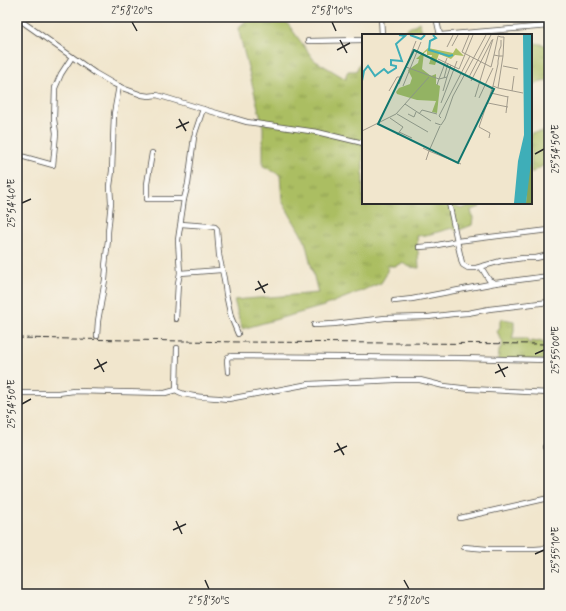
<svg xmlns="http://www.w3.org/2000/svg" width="566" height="611" font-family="Mynerve,sans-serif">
	<defs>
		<pattern id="grass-tufts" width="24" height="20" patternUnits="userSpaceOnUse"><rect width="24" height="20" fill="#abbe62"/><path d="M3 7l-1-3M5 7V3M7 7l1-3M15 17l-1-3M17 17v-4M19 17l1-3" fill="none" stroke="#8b9b51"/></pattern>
	</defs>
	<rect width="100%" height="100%" fill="#f7f3e8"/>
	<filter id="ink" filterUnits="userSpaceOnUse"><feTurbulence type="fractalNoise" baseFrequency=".025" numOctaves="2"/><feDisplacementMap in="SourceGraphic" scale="8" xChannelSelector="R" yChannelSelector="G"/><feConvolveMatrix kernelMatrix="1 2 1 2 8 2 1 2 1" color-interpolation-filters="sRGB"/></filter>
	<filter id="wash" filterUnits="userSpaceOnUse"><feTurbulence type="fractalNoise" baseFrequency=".012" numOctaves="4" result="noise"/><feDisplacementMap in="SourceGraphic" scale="16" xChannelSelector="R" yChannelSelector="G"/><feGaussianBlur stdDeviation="0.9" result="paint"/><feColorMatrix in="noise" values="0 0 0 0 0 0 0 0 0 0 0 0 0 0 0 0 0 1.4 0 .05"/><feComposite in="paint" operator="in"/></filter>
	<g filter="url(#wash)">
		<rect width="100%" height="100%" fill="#f1e6cd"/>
		<g fill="url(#grass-tufts)" stroke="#6b7446">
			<path d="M250,17h11l24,3 29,40 32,19v-4l2,-4h8l5,-10 2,2v140h91v2l8,3 15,-4 3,3 -9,3 2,8 -1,7 -15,6 -5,-3 -25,7 -10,1 2,32 -9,-1 -8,-4 -7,3h-7l-2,9 -5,8 -57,23 -82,23 -8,-29 84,-7 -13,-52 -23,-40 -2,-26 -17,-9v-39l-25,-99z"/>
			<path d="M419,22l3,9 6,4h-29v-1z"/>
			<path d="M531,42l18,4v34l-18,5z"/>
			<path d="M549,131v31l-18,11v-40z"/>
			<path d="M503,319l11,2v10l-2,8h15l2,5 3,-3 5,1 3,-1 6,3h3v16l-47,1 -4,-1 1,-9 4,-9 -4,-6 -2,-5 3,-4v-6z"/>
		</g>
	</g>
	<g filter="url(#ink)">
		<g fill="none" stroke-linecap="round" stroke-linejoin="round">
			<defs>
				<g id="street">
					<path d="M381,17l1,18"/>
					<path d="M436,17l4,18"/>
					<path d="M17,18l78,55 19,11 11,5 17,6 7,1 8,-1 46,14 44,13 70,10 46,11"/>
					<path d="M441,35l108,-9"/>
					<path d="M308,41l55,-1"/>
					<path d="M152,153l-5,31v15h37"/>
					<path d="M17,155l36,10 3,-32 -2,-14 1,-31 6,-14 11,-17"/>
					<path d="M449,203l8,38 92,-11"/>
					<path d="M181,224l27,2 7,1 2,2 2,26 5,24 2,15 5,23 7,17"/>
					<path d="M419,247l14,-1 24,-5 5,22 1,2 5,3h8l25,-7 22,-3h13l13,-3"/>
					<path d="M481,267l8,13 6,3 54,-7"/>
					<path d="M180,273l41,-3"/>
					<path d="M394,301l18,-2 83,-16"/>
					<path d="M176,319l2,-36 2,-10 -2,-33 6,-41 4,-15 6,-47 2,-7 7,-21"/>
					<path d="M314,325l20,-1 51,-6 43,-1 25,-3 15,-1 21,-4 60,-7"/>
					<path d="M97,336l1,-15 7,-41 1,-11 -1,-3 3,-26v-8l3,-30 -1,-16 2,-15 2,-57 5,-28"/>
					<path d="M177,348l-1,42c8,8 40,7 52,9l6,-1 75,-14 86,-4h25l24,6 26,3 79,4"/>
					<path d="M228,372l-1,-12 1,-3 3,-1 228,2 90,2"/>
					<path d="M17,393h41l16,-2 91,2 11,-3"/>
					<path d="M545,447h4"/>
					<path d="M460,518l89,-20"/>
					<path d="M464,547l23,2h48l14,-1"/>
				</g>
			</defs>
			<use href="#street" stroke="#494743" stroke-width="6"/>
			<use href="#street" stroke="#fff" stroke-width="4.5"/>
			<path stroke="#2b2b2b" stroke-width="1" stroke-dasharray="6 3" stroke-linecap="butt" d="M17,338l222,4 310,2"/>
		</g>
	</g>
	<path fill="none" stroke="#2b2b2b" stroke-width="1.5" d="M132,22l5,9M332,22l4,9M340,40l7,13M337,50l13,-7M179,119l7,12M176,128l13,-6M535,154l9,-5M22,203l9,-4M258,281l7,12M255,290l13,-6M535,354l9,-4M97,359l7,13M498,364l7,13M94,369l13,-7M495,373l13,-6M22,404l9,-5M337,443l7,12M334,452l13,-6M176,521l6,13M173,530l13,-6M535,554l9,-4M205,580l4,9M404,580l5,9"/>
	<g transform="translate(362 34)">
		<rect width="170" height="170" fill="#f1e6cd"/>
		<path d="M66,14l25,5 3,-5 8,8 -9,-1 -4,4 -12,-5 -4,11 -6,-1 3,-9h-5v-4l-3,2 -2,16 9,7 5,-2v10l4,2 -3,27 -5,-1 4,-11 -19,-1 -20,-6 -1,-2 3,-4 11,-4 2,-6 -4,-8 10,-7 1,-4h-3z" fill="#abbe62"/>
		<path d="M170,121v48h-6l2,-30z" fill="#88a558"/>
		<path d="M161,1h9v120l-6,48h-12l4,-42 6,-26z" fill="#3eaeb8"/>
		<path fill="none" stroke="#3eaeb8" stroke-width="2" d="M48,1l11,4 4,-4M71,1l3,3 -6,3 -1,9 20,6 4,-1M0,47l2,-10 4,-5 7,10 9,-7 4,4 8,-5v-2l-5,-1v-5l11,1 -6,-17 9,-8 -6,-1"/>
		<path fill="none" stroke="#a29b8c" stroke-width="1" d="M107,1l-7,17 29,15 3,-12 5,1h4l-5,32 -5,-2 5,-22v-3l1,-5v-5l2,-5v-6M90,12l6,-11M85,13l6,-12M132,21l4,-19 3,1h3l-1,19M76,25l21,10 14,-34M141,32l15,3M44,33l33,12 8,-21M107,43l22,-42M82,44l4,-15M109,47l21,-41M37,50l17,-43M75,51l2,-6 8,-2 4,-12M41,52l18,-44M136,54l25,5M27,57l8,-14h5M81,57l4,-14M150,57l2,-15M129,59l17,4M113,63l18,-58M117,64l14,-30M79,69l16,-42M126,69l20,4M43,70l26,17M144,79l2,-17M35,80l31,18M46,80l6,3 2,-5M57,80l3,-4 15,4M28,84l13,9 -6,8M79,84l-2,-2 31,-60M73,89l6,2 4,-6 8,-23 33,-61M0,97l34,-17 33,-37M37,98l13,6M127,104l1,-5 -11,-6 14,-41M61,114l6,3 11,-25M64,126l3,-9 32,13"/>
		<path fill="#0f766e" fill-opacity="0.15" stroke="#0f766e" stroke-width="2" d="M52,16l80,39 -36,74 -80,-39z"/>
		<rect width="170" height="170" fill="none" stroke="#2b2b2b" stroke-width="2"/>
	</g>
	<rect width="566" height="611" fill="none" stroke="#f7f3e8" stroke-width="44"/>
	<rect x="22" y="22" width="522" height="567" fill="none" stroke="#2b2b2b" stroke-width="1.5"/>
	<g font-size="10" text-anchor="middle" fill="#2b2b2b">
		<text x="132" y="14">2°58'20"S</text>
		<text x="332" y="14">2°58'10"S</text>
		<text transform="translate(555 149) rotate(-90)" y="4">25°54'50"E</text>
		<text transform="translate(11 203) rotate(-90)" y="4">25°54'40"E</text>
		<text transform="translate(555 350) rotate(-90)" y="4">25°55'00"E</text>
		<text transform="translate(11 404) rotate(-90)" y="4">25°54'50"E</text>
		<text transform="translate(555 550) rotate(-90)" y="4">25°55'10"E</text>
		<text x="209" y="604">2°58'30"S</text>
		<text x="409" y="604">2°58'20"S</text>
	</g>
</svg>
